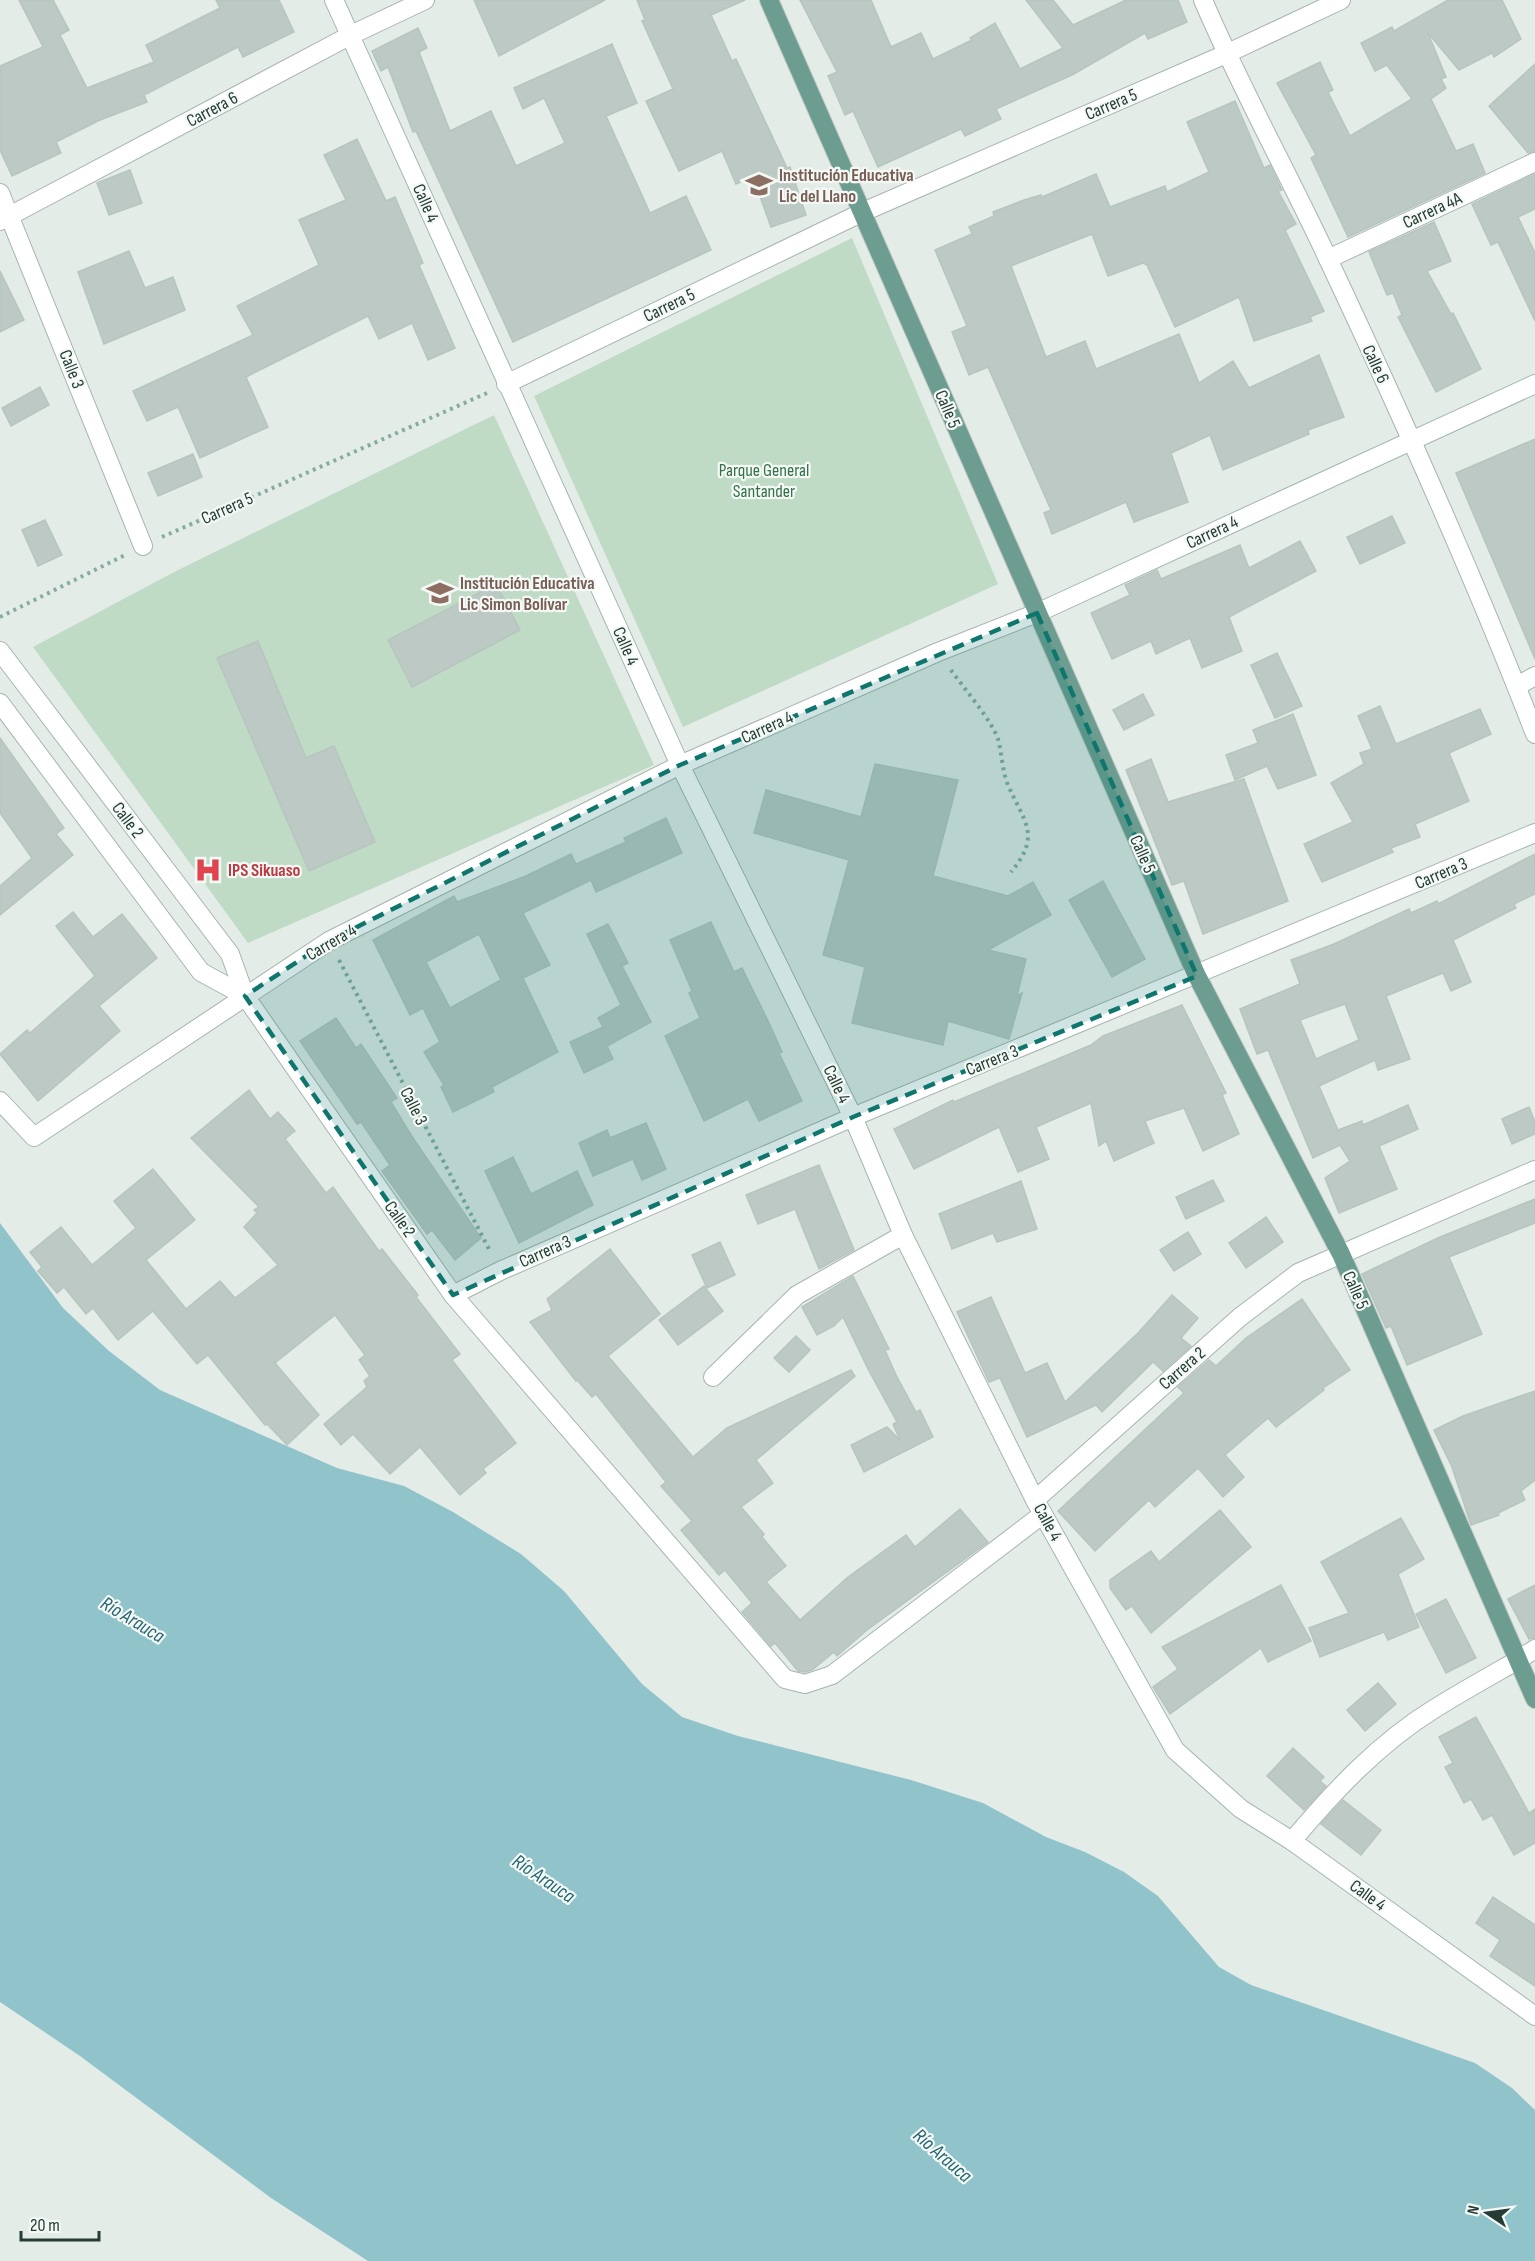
<svg xmlns="http://www.w3.org/2000/svg" width="1535" height="2261" font-family="'Sofia Sans Condensed',sans-serif">
	<rect width="100%" height="100%" fill="#e4ece8"/>
	<g fill="#bfdbc6">
		<path d="M852,238l146,346 -315,143 -149,-331z"/>
		<path d="M494,415l160,350 -406,178 -215,-296 145,-77z"/>
	</g>
	<path fill="#91c3cb" d="M0,1223l63,85 46,43 51,39 177,78 67,18 49,26 68,42 43,37 78,93 40,33 56,19 173,44 72,23 63,34 39,15 39,20 34,24 61,71 32,18 224,78 37,25 23,22v151h-1167l-97,-63 -191,-142 -80,-54z"/>
	<g fill="#bcc9c4" stroke="#b7c5bf" stroke-width="1.5" fill-rule="evenodd">
		<path d="M19,0h34l16,30 -9,5 27,53 67,-26 -8,-17 74,-37 -4,-8h63l15,32 -51,25 -5,-10 -94,48 3,7 -47,18 -44,22 5,11 -49,23 -12,-26v-84l43,-19z"/>
		<path d="M474,0h131l-106,56z"/>
		<path d="M637,0h108l-34,15 21,46 4,-2 51,109 3,-1 16,48 -35,12 -18,-50 -17,7 -14,-33 -43,20 -33,-70 27,-12 -31,-68 3,-1z"/>
		<path d="M800,0h71l20,47 30,-14 12,26 39,-19 -2,-2 25,-15 25,46 43,-21 -37,-48h27l20,25 53,-25h52l9,22 -39,17 -3,-6 -73,42 -76,34 5,10 -36,17 -4,-7 -83,38 -25,-56 -8,4 -17,-39 9,-4z"/>
		<path d="M1448,0h54l19,39 -27,18 -2,-4 -33,17 -31,-37 18,44 -5,2 5,9 -15,11 25,52 17,-7 12,29 -137,64 -37,-79 5,-3 -39,-72 43,-21 13,28 -5,2 22,44 62,-37 -25,-34 -12,6 -14,-28 31,-16 2,4z"/>
		<path d="M418,28l9,20 -8,4 31,79 41,-20 25,55 49,-23 -21,-45 -21,11 -9,-21 98,-44 25,59 -31,13 44,97 36,-17 25,54 -198,92 -97,-211 -3,1 -25,-65 -7,4 -9,-20z"/>
		<path d="M1535,64v87l-7,2 -39,-47z"/>
		<path d="M1235,101l29,67 6,-3 12,25 -4,1 18,33 -11,6 39,81 -14,6 2,4 -58,20 -15,-44 -64,30 -28,-62 -4,-2 -35,13 -16,-42 -81,32 35,91 39,-16 11,28 83,-35 20,49 34,-22 16,27 70,-33 25,62 -36,13 1,4 -86,36 -13,-35 -39,18 17,49 -54,20 -8,-20 -74,32 -8,-21 7,-3 -63,-143 -19,8 -17,-43 15,-6 -32,-76 37,-16 -3,-7 25,-11 -1,-4 31,-12 17,-5 1,2 54,-23 14,33 55,-21 2,6 42,-20 -22,-50z"/>
		<path d="M357,139l29,62 9,-4 28,66 -4,2 36,83 -27,12 -16,-37 -33,16 -11,-23 -122,61 22,50 -68,31 -22,-51 -31,14 -14,-30 120,-56 -16,-29 82,-41 -20,-45 47,-20 -22,-45z"/>
		<path d="M130,170l12,33 -33,12 -12,-32z"/>
		<path d="M1535,174v35l-17,8 17,36v68l-37,-79 -7,3 -19,-41z"/>
		<path d="M1434,222l17,39 -24,10 24,43 2,-1 28,56 -45,23 -38,-75 4,-2 -9,-22 -6,2 -18,-43z"/>
		<path d="M129,251l16,37 28,-11 12,33 -81,34 -26,-72z"/>
		<path d="M0,271l24,49 -24,12z"/>
		<path d="M40,387l9,18 -38,21 -9,-18z"/>
		<path d="M1535,439v220l-79,-186z"/>
		<path d="M193,454l9,23 -44,19 -10,-23z"/>
		<path d="M1392,516l13,27 -45,21 -13,-27z"/>
		<path d="M45,520l17,35 -24,11 -16,-36z"/>
		<path d="M1300,541l16,30 -87,46 13,34 -40,17 -12,-30 -34,16 -5,-13 -39,18 -21,-46 39,-18 -5,-10 32,-15 4,9 79,-34 9,23z"/>
		<path d="M496,584l24,46 -108,57 -24,-47z"/>
		<path d="M258,641l48,117 28,-12 41,96 -66,29 -92,-213z"/>
		<path d="M1277,653l25,53 -27,12 -24,-53z"/>
		<path d="M1143,694l11,21 -30,15 -11,-20z"/>
		<path d="M1380,706l16,38 84,-35 11,25 -42,19 20,48 -54,23 5,13 -29,11 2,4 -71,30 -18,-38 49,-22 -22,-39 33,-19 -4,-11 12,-4 -14,-33z"/>
		<path d="M1293,714l23,61 -38,14 -11,-23 -32,14 -9,-25 32,-12 -5,-13z"/>
		<path d="M0,738l64,90 -8,6 17,21 -73,60v-29l32,-28 -32,-45z"/>
		<path d="M1151,759l17,43 76,-23 44,122 -85,33 -19,-53 -12,4 -46,-115z"/>
		<path d="M875,764l83,16 -25,96 75,20 25,-14 18,33 -63,35 38,9 -9,37 5,-3 -13,46 -61,-18 -5,24 -91,-22 13,-56 -42,-12 26,-95 -95,-27 12,-43 95,27z"/>
		<path d="M666,818l16,35 -86,39 -5,-12 -68,33 27,52 -27,13 35,74 -66,35 2,5 -41,20 -12,-25 3,-2 -20,-33 16,-10 -17,-34 -13,7 -37,-75 81,-44 3,6 69,-26 45,-22 5,10 50,-22 -2,-4zM479,934l22,46 -51,28 -24,-46z"/>
		<path d="M1535,854v40l-21,10 2,4 -63,32 18,42 -20,9 -8,-18 -57,23 24,63 -32,11 -3,-10 -56,26 19,44 24,-9 1,4 45,-20 10,24 -39,17 18,43 -58,24 -14,-35 25,-17 -10,-16 -27,13 -45,-108 -11,4 -17,-45 60,-25 -9,-24 43,-16 75,-35 2,4 26,-12 1,3zM1345,1004l14,36 -43,19 -16,-39z"/>
		<path d="M1103,881l42,78 -33,18 -43,-77z"/>
		<path d="M73,912l20,25 29,-23 35,44 -58,48 21,25 -82,70 -38,-47 27,-24 3,3 65,-57 -39,-50z"/>
		<path d="M711,922l23,50 8,-4 28,57 12,27 -3,1 23,48 -43,20 -11,-22 -44,22 -39,-85 35,-18 -11,-25 3,-2 -22,-51z"/>
		<path d="M608,924l20,39 -6,3 29,56 -44,24 6,13 -29,14 -14,-31 33,-15 -5,-9 23,-13 -34,-71z"/>
		<path d="M1182,1005l44,88 -4,2 17,39 -36,17 -19,-43 -39,13 9,22 -40,18 -8,-20 -7,5 -8,-43 -55,24 13,32 -31,13 -19,-45 -85,42 -20,-40 59,-29 1,2 137,-57 12,-9z"/>
		<path d="M336,1018l20,30 5,-4 36,54 -6,4 20,33 70,103 -26,22 -23,-30 -5,4 -45,-63 8,-6 -29,-43 -4,2 -57,-83z"/>
		<path d="M249,1090l21,29 8,-7 17,19 -10,8 41,54 7,-6 46,64 3,-2 36,46 -2,2 44,57 -8,6 64,83 -33,26 3,4 -26,22 -40,-48 -30,27 -37,-40 -12,11 -17,-21 43,-37 -3,-6 6,-5 -11,-16 6,-5 -30,-40 -60,48 44,52 -32,30 -20,-21 -2,1 -57,-70 -11,9 -44,-53 -35,29 -25,-32 -7,6 -22,-27 -7,6 -19,-22 4,-4 -12,-15 31,-25 31,38 44,-37 -22,-27 39,-32 42,51 -49,40 40,49 34,-28 15,17 43,-33 -34,-38 13,-14 -3,-3 5,-3 -68,-69z"/>
		<path d="M1529,1107l6,15v12l-23,10 -10,-25z"/>
		<path d="M646,1123l20,46 -24,11 -9,-21 -40,17 -14,-33 28,-13 3,8z"/>
		<path d="M513,1157l18,37 46,-23 16,34 -74,38 -34,-72z"/>
		<path d="M819,1165l35,85 -35,19 -24,-60 -37,15 -12,-29z"/>
		<path d="M1213,1180l11,21 -38,18 -10,-22z"/>
		<path d="M1021,1181l16,48 -40,13 -4,-9 -41,16 -13,-35z"/>
		<path d="M1535,1199v24l-86,34 33,77 -75,31 -16,-39 -5,2 -24,-54 78,-37z"/>
		<path d="M1266,1217l17,25 -37,26 -17,-25z"/>
		<path d="M1188,1232l13,22 -27,17 -14,-21z"/>
		<path d="M720,1242l15,33 -28,13 -15,-33z"/>
		<path d="M610,1249l50,65 -52,42 85,101 34,-29 124,-58 4,6 -99,84 17,23 -32,24 23,27 -2,3 24,29 -20,16 34,38 48,-43 58,-42 9,12 45,-38 28,33 -121,88 -30,26 -3,-4 -22,18 -7,2 -7,-1 -23,-28 -4,3 -29,-34 10,-9 -27,-33 -6,5 -38,-45 11,-9 -31,-35 5,-4 -70,-88 -4,3 -15,-17 -1,1 -46,-59 22,-12 -5,-11z"/>
		<path d="M853,1276l36,73 -4,1 11,25 20,37 4,-2 13,27 -69,35 -13,-27 36,-18 13,13 -7,-16 4,-2 -28,-51 -26,-54 -9,9 -17,9 -15,-28z"/>
		<path d="M704,1286l19,25 -45,34 -19,-25z"/>
		<path d="M1172,1295l26,23 -17,20 10,8 -28,25 -10,-9 -51,50 -6,-7 -69,32 -27,-59 -11,4 -32,-70 34,-15 34,76 22,-10 18,39 73,-69z"/>
		<path d="M1302,1299l48,71 -27,18 1,2 -48,37 -8,-9 -43,37 19,22 -21,20 -25,-29 -43,39 -6,-7 -54,51 -37,-40 126,-118 -6,-6 31,-27 7,6 30,-28z"/>
		<path d="M796,1336l14,14 -21,22 -15,-14z"/>
		<path d="M1535,1391v89l-14,11 4,9 -27,13 1,2 -28,10 -19,-58 -18,-37 29,-14z"/>
		<path d="M1220,1510l31,37 -100,86 -19,-27 -6,4 -16,-22v-8l41,-29 8,11z"/>
		<path d="M1401,1518l23,41 -26,15 21,53 -31,13 -4,-8 -64,25 -11,-29 40,-15 -28,-51z"/>
		<path d="M1281,1585l30,56 -43,21 -7,-14 -91,66 -17,-27 25,-18 -16,-22z"/>
		<path d="M1535,1585v53l-6,1 -21,-40z"/>
		<path d="M1446,1599l30,59 -30,15 -30,-59z"/>
		<path d="M1378,1683l18,21 -31,27 -18,-21z"/>
		<path d="M1476,1717l53,96 6,-4v34l-21,12 -22,-40 -9,5 -12,-21 -7,4 -19,-36 8,-4 -14,-26z"/>
		<path d="M1293,1748l31,29 -4,4 6,5 -22,24 -37,-34z"/>
		<path d="M1343,1800l38,30 -20,25 -40,-31z"/>
		<path d="M1493,1897l42,28v61l-45,-30 10,-16 -24,-17z"/>
	</g>
	<g fill="none" stroke-linecap="round" stroke-linejoin="round">
		<defs>
			<g id="street">
				<path d="M1203,0c38,89 85,173 126,261 73,155 144,313 206,473"/>
				<path d="M0,193l143,353"/>
				<path d="M0,221l351,-186 74,-35"/>
				<path d="M1328,259l207,-97"/>
				<path d="M506,384l357,-172 363,-158 115,-54"/>
				<path d="M0,651l230,303 15,42 208,299 332,384 20,5 27,-9 211,-161"/>
				<path d="M1517,686l18,-10"/>
				<path d="M0,703l201,269 44,24"/>
				<path d="M0,1101l34,36 295,-196 351,-176 258,-113 99,-39"/>
				<path d="M453,1295l47,-24 353,-154 682,-284"/>
				<path d="M713,1377l84,-82 106,-60"/>
				<path d="M1035,1500l205,-183 58,-44 237,-103"/>
				<path d="M1292,1841c42,-50 87,-98 142,-132 27,-17 56,-33 84,-49"/>
			</g>
			<g id="secondary">
				<path d="M334,0l346,765 173,352 50,118 132,265 140,250 66,59 51,32 243,175"/>
				<path d="M1037,613l498,-229"/>
				<path d="M1518,1660l17,-11"/>
			</g>
			<path id="primary" d="M769,0l428,976 144,278 194,445"/>
		</defs>
		<use href="#street" stroke="#a7b4af" stroke-width="20"/>
		<use href="#secondary" stroke="#a3b6af" stroke-width="20"/>
		<use href="#primary" stroke="#c2c8c6" stroke-width="20"/>
		<g stroke="#87aca0" stroke-width="4" stroke-dasharray="3 4.5" stroke-linecap="butt">
			<path d="M162,537l325,-144"/>
			<path d="M0,617l125,-62"/>
			<path d="M951,670c12,17 41,51 47,69 4,15 4,31 10,46 16,37 34,50 3,87"/>
			<path d="M339,960l151,291"/>
		</g>
		<use href="#street" stroke="#fff" stroke-width="18"/>
		<use href="#secondary" stroke="#fff" stroke-width="18"/>
		<use href="#primary" stroke="#6d9d90" stroke-width="18"/>
	</g>
	<path fill="#0f766e" fill-opacity="0.2" stroke="#0f766e" stroke-width="4.5" stroke-dasharray="12 8" stroke-linejoin="round" d="M1037,613l160,363 -344,141 -400,178 -208,-299 84,-55 351,-176z"/>
	<defs>
		<symbol id="school-bare" viewBox="-9 -9 18 18"><path d="M0-5L7-2L0 1L-7-2ZM-4 1L0 2.5L4 1V4Q0 6-4 4Z" fill="#8d6e63" stroke="#f4f9f6" stroke-width="2.5" paint-order="stroke"/></symbol>
		<symbol id="hospital-bare" viewBox="-9 -9 18 18"><path d="M-5-5h3v3.5h4V-5h3V5h-3V1.5h-4V5h-3Z" fill="#e0444e" stroke="#f4f9f6" stroke-width="2.5" paint-order="stroke"/></symbol>
	</defs>
	<g fill-rule="evenodd">
		<use href="#school-bare" x="740" y="166" width="38" height="38"/>
		<use href="#school-bare" x="421" y="574" width="38" height="38"/>
		<use href="#hospital-bare" x="189" y="851" width="38" height="38"/>
	</g>
	<g text-anchor="middle" stroke-width="4.5" stroke-linejoin="round" paint-order="stroke">
		<g font-size="18" fill="#253c35" stroke="#f4f9f6">
			<text transform="translate(1111 104) rotate(-23)" y="6">Carrera 5</text>
			<text transform="translate(212 109) rotate(-28)" y="6">Carrera 6</text>
			<text transform="translate(426 203) rotate(66)" y="6">Calle 4</text>
			<text transform="translate(1432 210) rotate(-25)" y="6">Carrera 4A</text>
			<text transform="translate(669 305) rotate(-26)" y="6">Carrera 5</text>
			<text transform="translate(1376 364) rotate(65)" y="6">Calle 6</text>
			<text transform="translate(72 369) rotate(68)" y="6">Calle 3</text>
			<text transform="translate(948 409) rotate(67)" y="6">Calle 5</text>
			<text transform="translate(227 508) rotate(-24)" y="6">Carrera 5</text>
			<text transform="translate(1212 532) rotate(-25)" y="6">Carrera 4</text>
			<text transform="translate(626 646) rotate(66)" y="6">Calle 4</text>
			<text transform="translate(767 727) rotate(-24)" y="6">Carrera 4</text>
			<text transform="translate(128 820) rotate(53)" y="6">Calle 2</text>
			<text transform="translate(1143 854) rotate(66)" y="6">Calle 5</text>
			<text transform="translate(1441 873) rotate(-23)" y="6">Carrera 3</text>
			<text transform="translate(331 942) rotate(-30)" y="6">Carrera 4</text>
			<text transform="translate(992 1060) rotate(-22)" y="6">Carrera 3</text>
			<text transform="translate(837 1084) rotate(64)" y="6">Calle 4</text>
			<text transform="translate(414 1106) rotate(63)" y="6">Calle 3</text>
			<text transform="translate(400 1219) rotate(55)" y="6">Calle 2</text>
			<text transform="translate(545 1251) rotate(-24)" y="6">Carrera 3</text>
			<text transform="translate(1356 1290) rotate(66)" y="6">Calle 5</text>
			<text transform="translate(1182 1368) rotate(-41)" y="6">Carrera 2</text>
			<text transform="translate(1048 1522) rotate(61)" y="6">Calle 4</text>
			<text transform="translate(1368 1895) rotate(36)" y="6">Calle 4</text>
		</g>
		<g font-size="18" font-weight="bold" fill="#785e54" stroke="#f4f9f6" text-anchor="start">
			<text x="779" y="181">Institución Educativa<tspan x="779" dy="21">Lic del Llano</tspan></text>
			<text x="460" y="589">Institución Educativa<tspan x="460" dy="21">Lic Simon Bolívar</tspan></text>
		</g>
		<g font-size="18" fill="#336f49" stroke="#f4f9f6">
			<text x="764" y="476">Parque General<tspan x="764" dy="21">Santander</tspan></text>
		</g>
		<g font-size="18" font-weight="bold" fill="#be3a42" stroke="#f4f9f6" text-anchor="start">
			<text x="228" y="876">IPS Sikuaso</text>
		</g>
		<g font-size="20" font-style="italic" fill="#256672" stroke="#f4f9f6">
			<text transform="translate(133 1619) rotate(31)" y="7">Río Arauca</text>
			<text transform="translate(544 1878) rotate(34)" y="7">Río Arauca</text>
			<text transform="translate(943 2155) rotate(41)" y="7">Río Arauca</text>
		</g>
	</g>
	<g transform="translate(1487 2213) rotate(283)" stroke="#f4f9f6" stroke-width="4.5" paint-order="stroke">
	<path d="M0-4.5L10 22L0 15L-10 22Z" fill="#253c35"/>
	<text y="-9" font-size="16" font-weight="bold" text-anchor="middle" fill="#253c35">N</text>
	</g>
	<path d="M21 2231v9h78v-9" fill="none" stroke="#253c35" stroke-width="3"/>
	<text x="30" y="2231" font-size="18" fill="#253c35" stroke="#f4f9f6" stroke-width="4.5" paint-order="stroke">20 m</text>
</svg>
